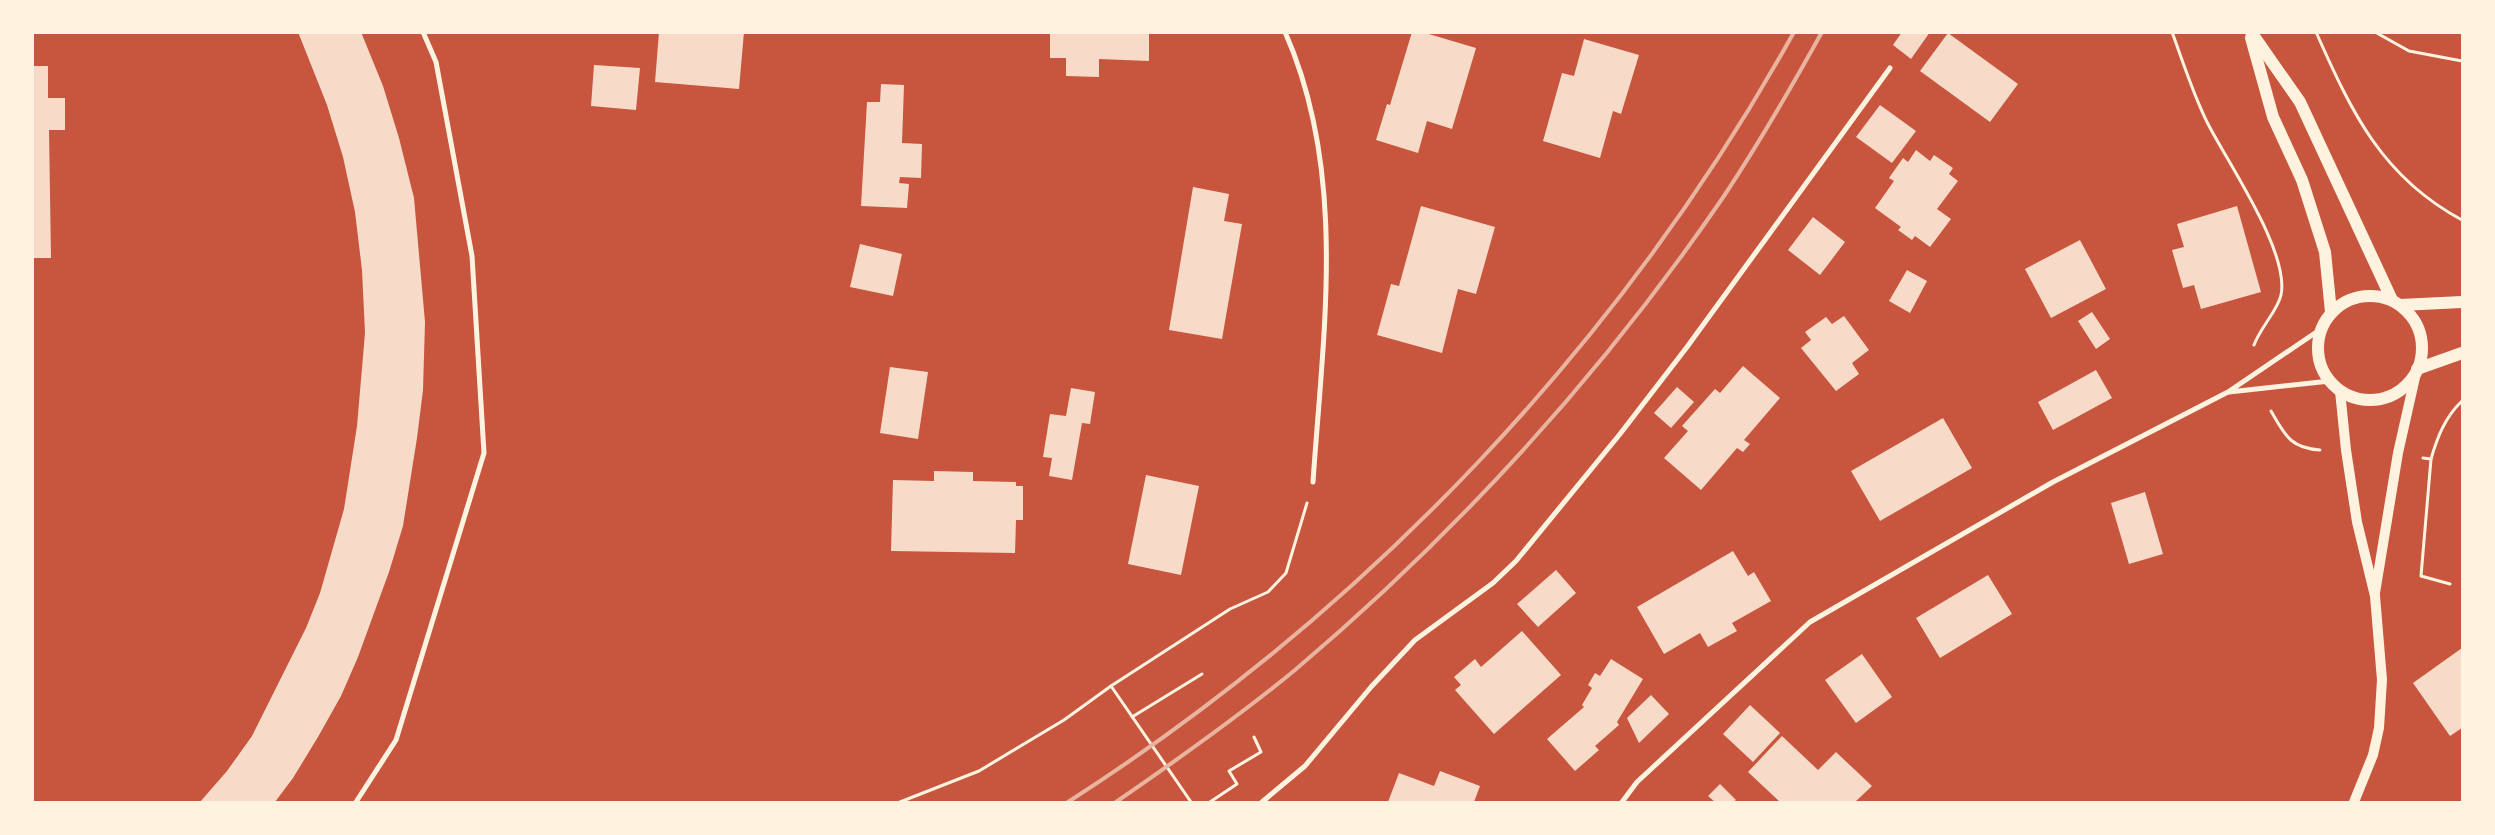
<svg xmlns="http://www.w3.org/2000/svg" width="2495" height="835" font-family="'Open Sans',sans-serif">
	<rect width="100%" height="100%" fill="#c8553d"/>
	<g fill="#f7dbc8">
		<path d="M298,32h63l22,54 16,52 15,60 11,124 -2,68 -6,48 -14,88 -14,46 -31,85 -17,39 -23,41 -25,41 -18,24h-75l27,-31 25,-35 54,-108 14,-35 24,-84 13,-83 8,-93 -3,-63 -7,-58 -12,-55 -16,-52z"/>
		<path d="M659,32h85l-5,57 -84,-7z"/>
		<path d="M1050,32h99v29l-50,-2v18l-33,-1v-18h-16z"/>
		<path d="M1412,32h10l54,16 -24,81 -25,-8 -9,32 -42,-13 11,-36 3,1z"/>
		<path d="M1902,32h28l-19,27 -18,-14z"/>
		<path d="M1948,33l70,51 -28,38 -70,-51z"/>
		<path d="M1584,39l55,16 -18,59 -8,-3 -13,47 -57,-17 19,-68 12,3z"/>
		<path d="M594,65l46,3 -4,42 -45,-4z"/>
		<path d="M32,66h16v32h17v32h-16l2,128h-19z"/>
		<path d="M881,84l23,1 -2,58 20,1 -1,34 -21,-1 -1,6 10,1 -2,24 -46,-2 6,-104h13z"/>
		<path d="M1880,105l36,26 -24,32 -36,-26z"/>
		<path d="M1916,150l14,11 4,-6 19,13 -4,6 9,7 -21,28 14,10 -21,28 -15,-11 -3,4 -14,-10 3,-3 -26,-19 19,-27 -5,-3 14,-20 5,4z"/>
		<path d="M1193,187l36,7 -5,27 18,3 -20,115 -53,-9z"/>
		<path d="M1421,206l74,21 -19,67 -18,-5 -16,64 -65,-18 14,-51 8,2z"/>
		<path d="M2237,206l24,86 -60,17 -7,-24 -11,3 -11,-38 12,-3 -7,-23z"/>
		<path d="M1813,217l32,25 -25,33 -32,-25z"/>
		<path d="M2080,240l26,49 -55,29 -26,-49z"/>
		<path d="M860,244l42,10 -9,42 -43,-9z"/>
		<path d="M1907,270l20,11 -17,32 -21,-12z"/>
		<path d="M2092,312l18,27 -14,10 -18,-28z"/>
		<path d="M1844,316l25,34 -17,13 7,11 -23,17 -35,-43 10,-8 -6,-8 21,-15 6,7z"/>
		<path d="M1743,366l37,32 -36,42 6,4 -7,8 -6,-4 -36,42 -37,-32 24,-27 -6,-5 16,-18 17,-19 5,4z"/>
		<path d="M890,367l38,5 -10,67 -38,-6z"/>
		<path d="M2096,370l16,28 -59,32 -15,-28z"/>
		<path d="M1677,387l17,15 -23,26 -17,-15z"/>
		<path d="M1071,388l24,4 -5,32 -8,-1 -10,57 -23,-4 3,-18 -9,-1 7,-43 16,2z"/>
		<path d="M1943,418l29,50 -92,53 -29,-50z"/>
		<path d="M934,471l39,1v9l43,1v4h7v34h-7l-1,33 -124,-2 2,-71 41,1z"/>
		<path d="M1146,475l53,11 -18,89 -53,-11z"/>
		<path d="M2145,492l18,62 -34,10 -18,-61z"/>
		<path d="M1733,551l15,25 6,-4 17,29 -39,22 5,8 -29,16 -8,-14 -36,21 -27,-47z"/>
		<path d="M1556,570l20,23 -38,34 -21,-23z"/>
		<path d="M1988,575l24,39 -72,44 -24,-40z"/>
		<path d="M1522,631l39,44 -67,59 -39,-44 6,-5 -7,-8 21,-18 6,8z"/>
		<path d="M2462,648v80l-12,8 -37,-53z"/>
		<path d="M1862,654l30,43 -36,26 -31,-43z"/>
		<path d="M1611,659l32,20 -26,43 2,3 -24,21 4,4 -24,21 -28,-32 37,-32 -2,-2 10,-17 -4,-3 7,-12 5,3z"/>
		<path d="M1651,695l18,19 -30,29 -12,-25z"/>
		<path d="M1750,705l30,28 -27,29 -30,-28z"/>
		<path d="M1782,736l36,34 18,-18 36,34 -17,16h-75l-32,-30z"/>
		<path d="M1440,771l40,15 -6,16h-86l11,-29 35,13z"/>
		<path d="M1720,784l16,16 -3,2h-18l-7,-6z"/>
	</g>
	<g fill="none" stroke-linecap="round" stroke-linejoin="round">
		<g stroke="#fff3e0" stroke-width="3">
			<path d="M2172,32c11,30 21,62 35,90 20,40 83,130 74,173 -3,15 -21,33 -27,50"/>
			<path d="M2316,32c36,81 66,145 146,188"/>
			<path d="M2375,32l34,19 53,10"/>
			<path d="M2271,411c14,24 19,37 49,39"/>
			<path d="M2423,458l8,1c6,-21 14,-42 31,-58"/>
			<path d="M2431,459l-10,117 29,8"/>
			<path d="M1111,686l80,116"/>
			<path d="M1132,717l70,-43"/>
			<path d="M900,802l79,-31 85,-51 47,-34 119,-77 38,-17 18,-19 21,-70"/>
			<path d="M1210,802l27,-18 -8,-13 32,-19 -7,-15"/>
		</g>
		<g stroke="#fff3e0" stroke-width="5">
			<path d="M1285,32c63,142 38,301 28,450"/>
			<path d="M2229,392l101,-11"/>
			<path d="M356,802l40,-62 88,-287 -12,-197 -36,-194 -13,-30"/>
			<path d="M1262,802l43,-36 66,-79 44,-47 78,-57 23,-22 104,-127 67,-87 203,-279"/>
			<path d="M1622,802l15,-20 173,-160 243,-140 175,-90 93,-63"/>
		</g>
		<g stroke="#fff3e0" stroke-width="10">
			<path d="M2340,391l6,59 11,72 18,74 7,84 -3,48 -6,27 -19,47"/>
			<path d="M2375,593l23,-140 18,-80"/>
		</g>
		<g stroke="#fff3e0" stroke-width="12">
			<path d="M2251,32l49,70 92,198"/>
			<path d="M2251,38l22,79 29,63 23,72 6,60"/>
			<circle cx="2370" cy="348" r="52"/>
			<path d="M2400,305l62,-3"/>
			<path d="M2417,369l45,-16"/>
		</g>
		<g stroke="#e9b49f" stroke-width="4">
			<path d="M1068,802c299,-192 553,-458 726,-770"/>
			<path d="M1116,802c61,-42 122,-85 179,-132 163,-138 308,-297 429,-474 35,-53 67,-108 98,-164"/>
		</g>
	</g>
	<rect width="2495" height="835" fill="none" stroke="#fff3e0" stroke-width="68"/>
</svg>
